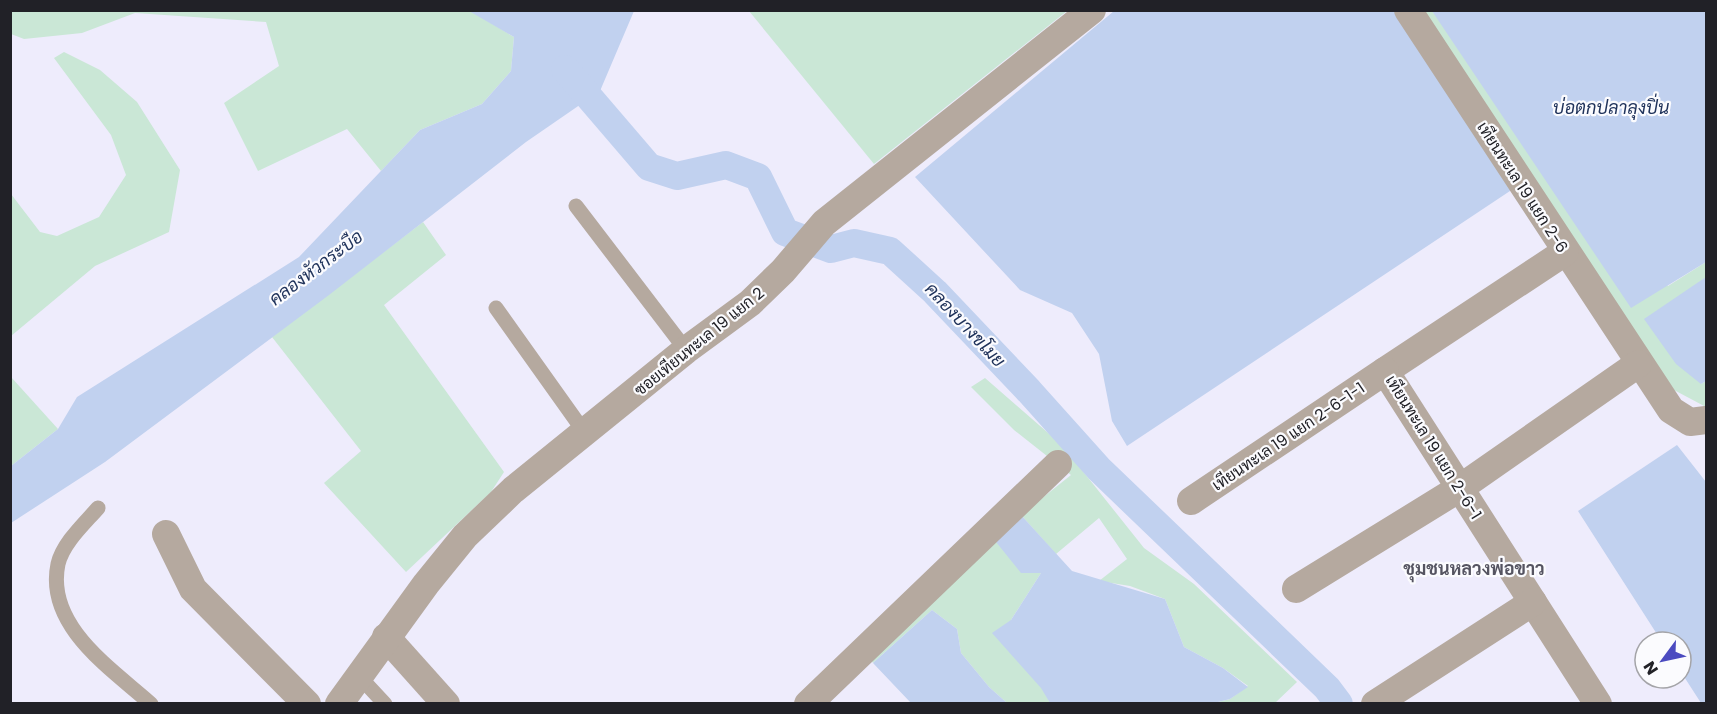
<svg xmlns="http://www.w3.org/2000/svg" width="1717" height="714" font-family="Poppins,Sarabun,sans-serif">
	<rect width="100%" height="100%" fill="#eeecfc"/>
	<g fill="#cae7d6">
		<path d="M469,10l45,27 -3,34 -29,33 -62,26 -39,41 -34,-42 -89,42 -34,-68 55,-37 -13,-44 -131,-9 -53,20 -58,6 -13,-5 -1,-23z"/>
		<path d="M749,11h318l-193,153z"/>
		<path d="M1420,11h12l236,275 38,-24v15l-14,12 9,95 5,-3v26l-32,-17z"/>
		<path d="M64,52l36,18 37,32 43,68 -11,62 -74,34 -84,70v-142l29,38 17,4 42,-19 27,-42 -15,-40 -57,-77z"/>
		<path d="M423,222l23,33 -62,50 120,167 -13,20 -85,80 -82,-89 37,-32 -89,-114z"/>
		<path d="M11,377l47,52 -47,37z"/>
		<path d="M985,378l77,67 82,103 50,36 103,98 -22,21h-61l16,-4 18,-13 -25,-18 -39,-21 -19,-48 -35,-13 -31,-5 28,-22 -28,-41 -43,36 -35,-39 50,-40 -57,-45 -43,-43z"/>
		<path d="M992,537l49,36 -30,47 39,83h-43l-18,-16 -28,-34 -4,-24 -25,-19 -59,53 -5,-8z"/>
	</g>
	<g fill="#c1d1ef">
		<path d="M1394,10l119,179 -386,257 -15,-25 -13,-67 -27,-41 -52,-23 -105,-113 199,-166z"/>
		<path d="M469,11h165l-34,80 -74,51 -197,153 -224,167 -94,61v-57l47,-37 19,-32 222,-140 121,-127 62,-26 29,-33 3,-34z"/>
		<path d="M1432,11h274v251l-75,46z"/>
		<path d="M1706,277v104l-5,3 -25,-20 -32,-45z"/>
		<path d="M1677,445l29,37v221h-5l-20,-31v-30h-19l-84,-131z"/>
		<path d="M1021,515l51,56 93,28 19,48 39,21 25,19 -18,12 -16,4h-164l-9,-15 -49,-55 19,-13 30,-47h-20l-29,-36z"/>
		<path d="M932,610l25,19 4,24 28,34 18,16h-96l-38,-40z"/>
	</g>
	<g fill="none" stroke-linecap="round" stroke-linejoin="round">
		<path stroke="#c1d1ef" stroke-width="28" d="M565,69l84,98 28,9 49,-11 32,12 27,55 46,17 23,-6 36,8 45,41 94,99 70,78 228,219 12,16"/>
		<g stroke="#b5a99f" stroke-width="15">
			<path d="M576,206l110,144"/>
			<path d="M496,308l89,125"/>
			<path d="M98,508c-14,16 -35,35 -40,56 -13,62 54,105 93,140"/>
			<path d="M358,675l27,29"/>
		</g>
		<g stroke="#b5a99f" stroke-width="28">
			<path d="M1408,10l263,400 19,12 16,-2"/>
			<path d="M1565,252l-180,119 213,333"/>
			<path d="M1191,501l194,-130"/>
			<path d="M166,534l27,55 114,115"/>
			<path d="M1296,589l164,-101 178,-124"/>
			<path d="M386,637l60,67"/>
			<path d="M339,704l87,-120 39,-48 48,-46 173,-140 64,-47 33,-32 41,-48 268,-213"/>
			<path d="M808,704l250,-240"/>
			<path d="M1375,704l158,-102"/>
		</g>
	</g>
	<g text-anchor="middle" stroke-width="4.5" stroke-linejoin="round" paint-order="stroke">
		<g font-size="16" fill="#212127" stroke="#fbfbfe">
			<text transform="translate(1523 187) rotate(57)" y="6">เทียนทะเล 19 แยก 2-6</text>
			<text transform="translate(699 341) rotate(-39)" y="6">ซอยเทียนทะเล 19 แยก 2</text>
			<text transform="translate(1288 436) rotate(-34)" y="6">เทียนทะเล 19 แยก 2-6-1-1</text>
			<text transform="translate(1434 447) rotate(58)" y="6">เทียนทะเล 19 แยก 2-6-1</text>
		</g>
		<g font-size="18" font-style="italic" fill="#20335b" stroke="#fbfbfe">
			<text x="1611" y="114">บ่อตกปลาลุงปิ่น</text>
			<text transform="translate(316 268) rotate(-37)" y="6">คลองหัวกระบือ</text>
			<text transform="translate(965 325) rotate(47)" y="6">คลองบางขโมย</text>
		</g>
		<g font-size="18" font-weight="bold" fill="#555461" stroke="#fbfbfe">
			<text x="1474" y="575">ชุมชนหลวงพ่อขาว</text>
		</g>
	</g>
	<rect width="1717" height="714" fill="none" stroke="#212127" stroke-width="24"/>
	<g transform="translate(1663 660) rotate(237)"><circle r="28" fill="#fbfbfe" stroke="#a4a4a8" stroke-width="1.5"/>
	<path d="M0-4.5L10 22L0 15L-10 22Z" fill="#4b4ac0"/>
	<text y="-9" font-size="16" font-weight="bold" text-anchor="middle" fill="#212127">N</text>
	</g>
</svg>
